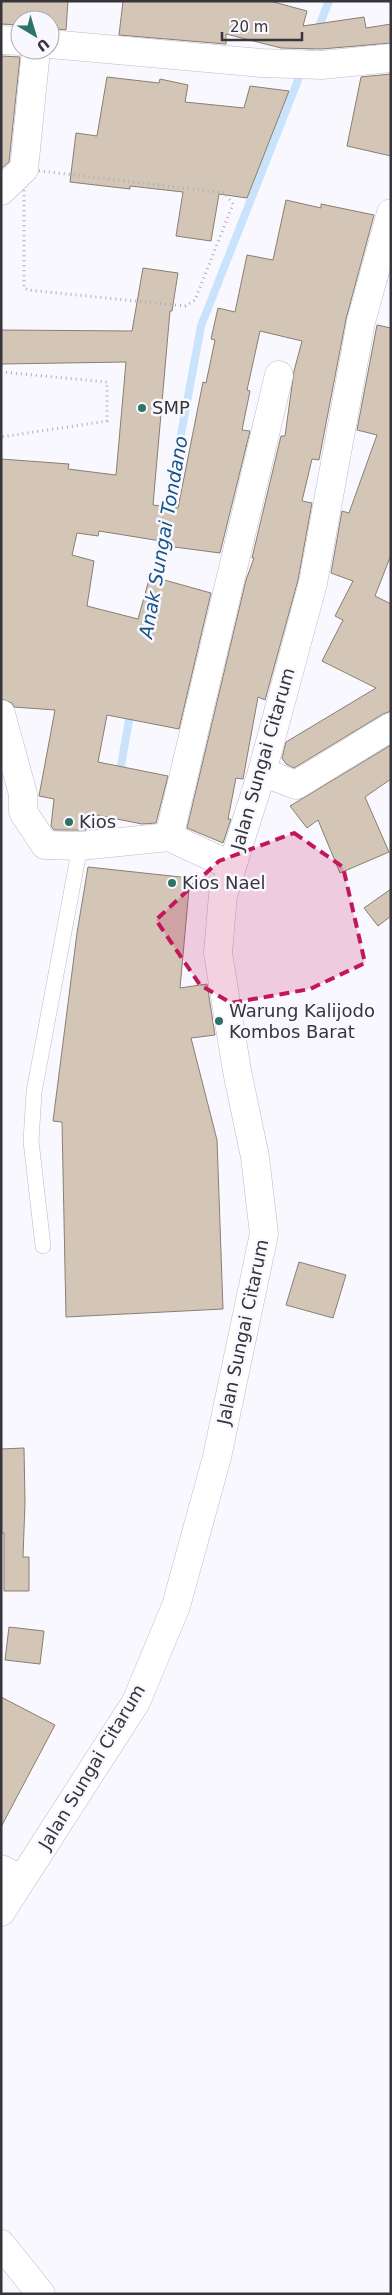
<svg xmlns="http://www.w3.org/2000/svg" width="392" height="2295" font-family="'DejaVu Sans',sans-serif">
	<rect width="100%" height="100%" fill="#f9f8ff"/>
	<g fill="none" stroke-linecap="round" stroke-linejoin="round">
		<g stroke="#c9e3fc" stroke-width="8">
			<path d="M306,59l23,-58"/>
			<path d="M166,516l35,-190 101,-256"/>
			<path d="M153,587l10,-50"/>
			<path d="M119,777l12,-68"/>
		</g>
	</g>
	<g fill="#d3c6b7" stroke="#8a7e70">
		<path d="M1,1h67l-2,29 -16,-2v-8h-30v5l-19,-1z"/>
		<path d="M123,1h147l37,10 -4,15 61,-9 2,11 25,-4v19l-70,6 -40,-1 -55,-14v10l-107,-9z"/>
		<path d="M1,56l19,1 -11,105 -8,7z"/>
		<path d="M391,74v82l-44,-10 14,-69z"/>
		<path d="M107,77l52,6 1,-4 28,6 -3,17 59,6 6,-22 39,5 -42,107 -28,-4 -8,47 -35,-5 7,-44 -53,-6v3l-60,-7 6,-49 21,3z"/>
		<path d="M286,200l35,8v-4l53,11 -28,104 -27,141 -7,-1 -10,42 10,2 -14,77 -33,120 -7,-3 -15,82 -7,-1 -8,41h3l-8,24 -36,-15 59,-248 8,-22h-2l29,-122h4l9,-65 8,-30 -42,-10 -13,59 3,1 -8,39 8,1 -30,122 -61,-8 2,-4 -62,-10 -1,5 -21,-3 -5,22 22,6 -7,45 51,13 12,-43 61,17 -32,136 -72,-14 -9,47 70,14 -12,47 -14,1 -55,-11 -1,17h-32l-3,-4 3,-27 -15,-3 16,-86 -41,-3 -2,-4 -11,-4v-240l68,5 -1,5 48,6 10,-113 -125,2v-34l131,1 11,-63 35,5 -6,38h-2l-17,194 25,3 25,-126 3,1 9,-43 -4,-1 7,-31 17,4 12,-57 26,5z"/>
		<path d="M377,325l14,3v227l-16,41 16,8v107l-8,3 -89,54 -8,-4 -4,-6 4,-16 90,-54 -54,-27 21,-41 -8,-4 18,-35 -22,-8 11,-62 7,2 28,-78 -20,-5z"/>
		<path d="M391,745v34l-26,18 24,55 -49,21 -22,-53 -11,8 -17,-22z"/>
		<path d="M88,867l102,11 -10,110 27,-4 8,51 -24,3 26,102 6,169 -157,8 -4,-195 -9,-1 24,-188z"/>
		<path d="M391,889v27l-13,10 -14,-18z"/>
		<path d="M299,1262l47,13 -13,43 -47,-13z"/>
		<path d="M24,1448l1,55 -2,54h6v34h-25v-58h-3v-84z"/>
		<path d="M9,1627l35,4 -4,33 -35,-4z"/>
		<path d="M1,1697l54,28 -54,102z"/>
	</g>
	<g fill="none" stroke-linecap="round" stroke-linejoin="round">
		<defs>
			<path id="service" d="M43,1246l-12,-105 3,-49 46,-246"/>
			<g id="minor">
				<path d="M1,40l19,1"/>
				<path d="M50,44l211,19 61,2 69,-7"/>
				<path d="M1,191l23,-22 12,-119"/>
				<path d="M1,714l22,80v18l22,33 35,1 89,-9 63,29"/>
				<path d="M262,772l34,13 95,-58"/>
				<path d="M169,837l110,-462"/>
				<path d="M1,1869l20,10"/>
				<path d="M1,2244l40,50"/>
			</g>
			<path id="tertiary" d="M1,1912l135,-210 40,-96 41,-149 47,-223 -9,-77 -18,-86 -19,-118 5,-58 39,-123 51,-189 48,-261 30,-109"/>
		</defs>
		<use href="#service" stroke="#bcb9cb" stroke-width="16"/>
		<use href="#minor" stroke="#bcb9cb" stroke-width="29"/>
		<use href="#tertiary" stroke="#bcb9cb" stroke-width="29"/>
		<g stroke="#aeadb4" stroke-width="3" stroke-dasharray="1 4" stroke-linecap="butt">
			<path d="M24,169l201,24 8,11 -38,96 -10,6 -157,-16 -4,-2z"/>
			<path d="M1,372l106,10v39l-106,16"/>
		</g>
		<use href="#service" stroke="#fff" stroke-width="15"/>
		<use href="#minor" stroke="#fff" stroke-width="28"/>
		<use href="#tertiary" stroke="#fff" stroke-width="28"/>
	</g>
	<path fill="#c2185b" fill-opacity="0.2" stroke="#c2185b" stroke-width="4" stroke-dasharray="10 6" stroke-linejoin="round" d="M294,833l49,34 22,96 -55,26 -79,14 -31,-18 -44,-65 63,-59z"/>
	<g fill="#2d7368" stroke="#f9f8ff" stroke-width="2">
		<circle cx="142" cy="408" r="5"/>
		<circle cx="69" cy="822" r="5"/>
		<circle cx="172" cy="883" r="5"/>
		<circle cx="219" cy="1021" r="5"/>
	</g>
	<g text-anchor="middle" stroke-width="5" stroke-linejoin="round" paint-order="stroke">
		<g font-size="18" fill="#36353c" stroke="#f9f8ff" text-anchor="start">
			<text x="152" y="414">SMP</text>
			<text x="79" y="828">Kios</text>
			<text x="182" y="889">Kios Nael</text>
			<text x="229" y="1017">Warung Kalijodo<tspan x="229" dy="21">Kombos Barat</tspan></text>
		</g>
		<g font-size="18" fill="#36353c" stroke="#f9f8ff">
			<text transform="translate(263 759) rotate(-74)" y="6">Jalan Sungai Citarum</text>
			<text transform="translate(243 1332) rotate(-78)" y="6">Jalan Sungai Citarum</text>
			<text transform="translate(92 1767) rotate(-59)" y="6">Jalan Sungai Citarum</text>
		</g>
		<g font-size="19" font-style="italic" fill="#145487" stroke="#f9f8ff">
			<text transform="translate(163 537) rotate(-80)" y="7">Anak Sungai Tondano</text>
		</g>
	</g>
	<rect width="392" height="2295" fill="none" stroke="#36353c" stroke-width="5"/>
	<g transform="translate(35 35) rotate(142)"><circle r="24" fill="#f9f8ff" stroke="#abaab1"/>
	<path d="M0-4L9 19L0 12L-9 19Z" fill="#2d7368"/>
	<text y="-8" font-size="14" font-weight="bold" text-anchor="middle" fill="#36353c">U</text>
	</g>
	<path d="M222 32v8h80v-8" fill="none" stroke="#36353c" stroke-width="2.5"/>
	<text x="230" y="32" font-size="15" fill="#36353c" stroke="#f9f8ff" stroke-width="4" paint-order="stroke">20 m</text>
</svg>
